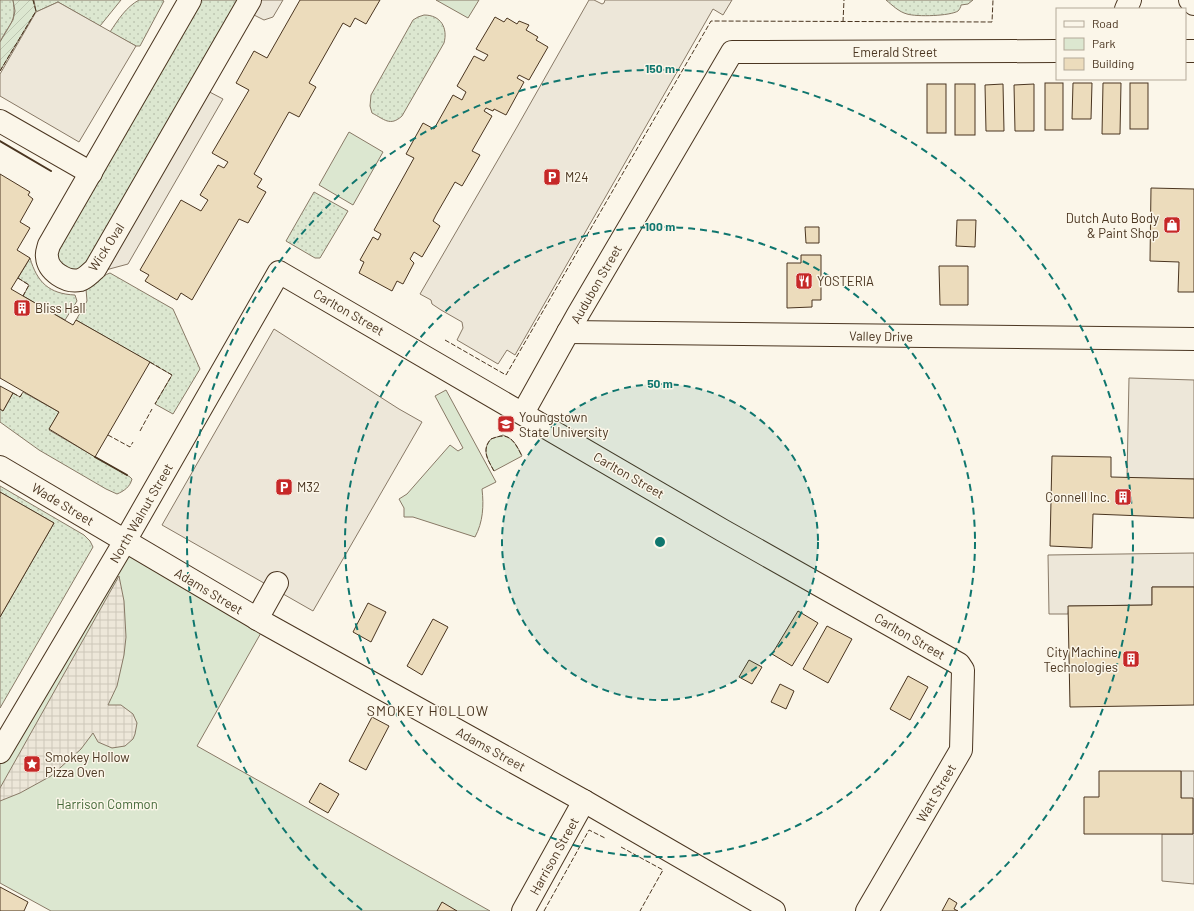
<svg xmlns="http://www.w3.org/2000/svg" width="1194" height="911" font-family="Barlow,sans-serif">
	<defs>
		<pattern id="grass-dots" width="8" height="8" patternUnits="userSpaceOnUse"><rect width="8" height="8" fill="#dce7d0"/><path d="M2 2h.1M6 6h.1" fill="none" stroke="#bec7b2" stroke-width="1.8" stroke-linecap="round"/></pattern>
		<pattern id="garden-furrows" width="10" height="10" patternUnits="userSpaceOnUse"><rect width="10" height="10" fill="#dce7d0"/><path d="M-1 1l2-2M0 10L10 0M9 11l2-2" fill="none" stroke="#bec7b2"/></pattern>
		<pattern id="plaza-grid" width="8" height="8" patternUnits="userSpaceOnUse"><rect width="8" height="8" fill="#ede7d9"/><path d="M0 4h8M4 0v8" fill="none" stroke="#cdc7ba"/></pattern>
	</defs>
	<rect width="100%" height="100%" fill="#fbf6e9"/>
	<g fill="url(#grass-dots)" stroke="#887966">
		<path d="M0,0h13c4,23 -4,23 -13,42z"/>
		<path d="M34,0h87l-21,26 -42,-24 -22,10z"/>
		<path d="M139,0h23l2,1 -24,45h-4l-26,-14c8,-12 16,-25 29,-32z"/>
		<path d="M190,0h60l-155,269 -28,9 -18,-33z"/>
		<path d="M886,0h87l-5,4 -7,1c0,2 -2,5 -3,6 -8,5 -41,6 -51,3 -8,-2 -15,-9 -21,-14z"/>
		<path d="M424,15c17,0 24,13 20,28l-42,73c-12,11 -18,3 -30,-3l-2,-7 1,-11 42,-75 5,-3z"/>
		<path d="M314,192l34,19 -28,47h-5l-29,-17z"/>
		<path d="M30,258c7,24 19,36 45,37l2,6 -12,19 -42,-24 6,-11 -11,-7z"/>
		<path d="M110,273l63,36 27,60 -27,45 -18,-10 17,-29 -96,-55 11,-19 -1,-12c10,-3 14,-13 24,-16z"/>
		<path d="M23,392l36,20 -10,18 81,47 2,2c-2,8 -8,12 -15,15l-11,-5 -67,-39 -39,-28v-13l3,2 10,-18 7,4z"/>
		<path d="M0,486l84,49 6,6 3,6 -93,161v-91l54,-94 -54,-31z"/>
	</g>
	<g fill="#dce7d0" stroke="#887966">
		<path d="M436,0h43l-11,18z"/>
		<path d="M349,132l34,20 -30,53 -34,-20z"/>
		<path d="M446,390l50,92 -14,7c2,17 1,33 -7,48l-62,-20h-9v-9l-5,-9 8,-5 43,-49 8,6 5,-3 -28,-52z"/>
		<path d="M503,435c11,4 14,11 19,21l-28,15c-6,-11 -13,-21 -3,-32z"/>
		<path d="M125,541l141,83 -69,122 293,165h-439l-51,-28v-131z"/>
	</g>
	<path fill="url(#garden-furrows)" stroke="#887966" d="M13,0h20l3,11 -36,60v-29l13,-22 2,-9z"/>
	<g fill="#ede7d9" stroke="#887966">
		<path d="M250,0h33l-10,17 -9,3 -20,-10z"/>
		<path d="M589,0h5l8,4 2,-1 1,-3h127l-9,15 -10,-6 -198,346 -8,-5 -9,14 -41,-24 6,-12 -1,-6 -21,-12 -9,-6 -1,-4 -11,-6 97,-167z"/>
		<path d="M58,2l78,44 -57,96 -79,-46v-22l36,-62z"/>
		<path d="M200,87l23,12 -95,165 -26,7z"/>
		<path d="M274,329l125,80 23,13 -109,189 -151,-86z"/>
		<path d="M1129,378l65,2v99l-67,-1z"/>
		<path d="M1194,553v34h-42v18l-83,1 -1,8h-19l-1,-59z"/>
		<path d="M1181,771h13v113l-32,-3v-47h31l-12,-36z"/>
	</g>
	<path fill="url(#plaza-grid)" stroke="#887966" d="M119,576l5,25 2,36 -2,18 -7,31 -9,19h13l12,9 4,9 -2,11 -2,5 -8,7 -13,2 -14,-6 -5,-9 -12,16 -30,27 -31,17 -20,8v-13z"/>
	<g fill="#ecdcbc" stroke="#4a3520">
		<path d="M300,0h80l-14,24 -11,-6 -5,9 -7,-4 -34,60 7,4 -17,30 -10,-5 -35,62 8,5 -5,8 9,5 -18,31 -9,-4 -47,81 -11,-7 -4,7 -32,-19 4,-6 -9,-5 41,-70 20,11 7,-11 -8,-5 18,-30 6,3 4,-6 -16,-9 37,-63 -13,-7 18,-32 13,7z"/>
		<path d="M495,17l9,5 3,-4 10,6 2,-3 10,4 -3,5 12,7 -2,3 12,7 -19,33 -10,-5 -2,3 7,4 -18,33 -12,-6 -1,2 -7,-3 -2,3 8,5 -20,35 8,4 -18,31 -7,-4 -19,33 -3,6 7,5 -18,31 -8,-5 -4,7 4,4 -11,21 -6,-3 -5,10 -33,-18 5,-11 -4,-2 13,-23 5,3 3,-6 -7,-4 40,-72 -8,-4 17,-31 11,6 19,-34 9,5 4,-8 -9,-6 17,-30 10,5 4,-6 -12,-6z"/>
		<rect x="1045" y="83" width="18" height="47"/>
		<path d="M1073,83h19l-1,36h-19z"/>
		<path d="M1103,83h18l-1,51h-18z"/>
		<rect x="1130" y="83" width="18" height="46"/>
		<rect x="927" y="84" width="19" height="49"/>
		<rect x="955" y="84" width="20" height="51"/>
		<path d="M1003,84l1,47h-18l-1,-46z"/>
		<path d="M1034,84v47h-19l-1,-46z"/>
		<path d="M0,174l30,18 -2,3 5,4 -13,23 10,6 -13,22 13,8 -19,31 62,36 3,-5 74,42 -55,95 -46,-28 10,-17 -59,-34z"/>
		<path d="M1151,188l43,1v103h-16l1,-30 -29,-1z"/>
		<path d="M957,220h19l-1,27 -19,-1z"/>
		<path d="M805,227h14v16h-13z"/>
		<path d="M801,255h20v45h-9v7l-25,1v-45h14z"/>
		<path d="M939,266h29v39h-28z"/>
		<path d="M0,386l13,7 -10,18 -3,-2z"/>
		<path d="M1052,456l59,1v20l83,2v39l-101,-4 -1,34 -42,-2z"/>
		<path d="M0,492l54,31 -54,94z"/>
		<path d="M1152,587h42v118l-124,2 -2,-101 84,-1z"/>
		<path d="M368,603l18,9 -15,30 -18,-10z"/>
		<path d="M798,611l20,12 -26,43 -20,-12z"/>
		<path d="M433,619l15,8 -26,48 -15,-9z"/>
		<path d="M827,626l25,13 -24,44 -25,-14z"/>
		<path d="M749,660l13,7 -10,17 -13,-7z"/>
		<path d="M908,676l20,11 -18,33 -20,-11z"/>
		<path d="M780,684l14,7 -8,18 -15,-7z"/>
		<path d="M372,717l17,9 -23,44 -17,-9z"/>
		<path d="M1099,771h82v27h12v36h-109v-37h15z"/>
		<path d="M320,783l19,11 -11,19 -19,-11z"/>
		<path d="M0,887l28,15 -4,9h-24z"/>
		<path d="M949,898l8,5 -3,6 4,2h-16z"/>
		<path d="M442,902l15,9h-20z"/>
	</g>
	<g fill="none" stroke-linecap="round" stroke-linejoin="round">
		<defs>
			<g id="minor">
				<path d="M190,0l-141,245c-1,4 -3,8 -2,12 1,14 19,26 33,23 6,-2 10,-7 15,-11l155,-269"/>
				<path d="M1190,0l4,4"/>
				<path d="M1126,9l4,-9"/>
				<path d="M1185,51h9"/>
				<path d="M0,121l91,52"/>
				<path d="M568,332l626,7"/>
				<path d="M523,413l54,-97 155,-264 325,-1"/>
				<path d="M0,467l266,157 318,177 190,110"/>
				<path d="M257,619l20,-36"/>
				<path d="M0,752l125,-211 154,-269 443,258 237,134 4,6 -2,80 -94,161"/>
				<path d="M523,911l61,-110"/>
			</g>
		</defs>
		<use href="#minor" stroke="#4a3520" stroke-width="24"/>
		<use href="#minor" stroke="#fbf6e9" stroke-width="22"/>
		<g stroke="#4a3520" stroke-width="1" stroke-dasharray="5 2" stroke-linecap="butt">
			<path d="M843,22l1,-22"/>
			<path d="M0,71l36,-60 -3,-11"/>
			<path d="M18,278l11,7 -6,11"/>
			<path d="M445,340l61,35 205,-354 281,1 1,-22"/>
			<path d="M150,362l22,13 -17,29"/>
			<path d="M13,393l7,4 3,-5"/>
			<path d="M140,431l12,-22"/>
			<path d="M108,435l22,12 3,-5"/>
			<path d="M494,471c-6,-11 -13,-21 -3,-32 19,-8 23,2 31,17"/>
			<path d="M621,847l42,23 -23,41"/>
			<path d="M544,911l45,-81 16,8"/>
		</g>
		<g stroke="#4a3520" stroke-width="2">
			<path d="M0,141l51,30"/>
			<path d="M95,457l32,18"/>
		</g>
	</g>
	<circle cx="660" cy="542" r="158" fill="#0f766e" fill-opacity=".12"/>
	<g fill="none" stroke="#0f766e" stroke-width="2" stroke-dasharray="7 5">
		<circle cx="660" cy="542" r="158"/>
		<circle cx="660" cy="542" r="315"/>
		<path d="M362 910A473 473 0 1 1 958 910"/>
	</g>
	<defs>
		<symbol id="parking-square" viewBox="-11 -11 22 22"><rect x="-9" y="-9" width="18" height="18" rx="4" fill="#c62828" stroke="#fbf6e9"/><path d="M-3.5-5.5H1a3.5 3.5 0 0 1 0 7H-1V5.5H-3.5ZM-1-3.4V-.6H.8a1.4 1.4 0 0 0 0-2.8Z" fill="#fff"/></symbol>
		<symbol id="shop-square" viewBox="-11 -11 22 22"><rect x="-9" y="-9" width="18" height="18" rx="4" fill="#c62828" stroke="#fbf6e9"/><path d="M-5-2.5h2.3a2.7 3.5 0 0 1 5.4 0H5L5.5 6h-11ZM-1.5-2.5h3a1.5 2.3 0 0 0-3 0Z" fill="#fff"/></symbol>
		<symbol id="restaurant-square" viewBox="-11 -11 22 22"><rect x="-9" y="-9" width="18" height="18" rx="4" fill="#c62828" stroke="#fbf6e9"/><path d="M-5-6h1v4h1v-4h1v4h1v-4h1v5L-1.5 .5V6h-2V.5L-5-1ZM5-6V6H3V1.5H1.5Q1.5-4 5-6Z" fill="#fff"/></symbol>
		<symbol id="building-square" viewBox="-11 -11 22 22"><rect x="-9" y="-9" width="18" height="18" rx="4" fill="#c62828" stroke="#fbf6e9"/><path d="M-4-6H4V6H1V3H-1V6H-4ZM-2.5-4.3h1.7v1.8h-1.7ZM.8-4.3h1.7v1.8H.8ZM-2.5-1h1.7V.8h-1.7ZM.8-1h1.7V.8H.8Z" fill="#fff"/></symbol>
		<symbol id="university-square" viewBox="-11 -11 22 22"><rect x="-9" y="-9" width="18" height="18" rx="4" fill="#c62828" stroke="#fbf6e9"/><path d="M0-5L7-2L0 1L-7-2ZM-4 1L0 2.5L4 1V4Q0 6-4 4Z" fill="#fff"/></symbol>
		<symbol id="sight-square" viewBox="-11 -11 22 22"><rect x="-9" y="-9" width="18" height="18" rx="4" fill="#c62828" stroke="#fbf6e9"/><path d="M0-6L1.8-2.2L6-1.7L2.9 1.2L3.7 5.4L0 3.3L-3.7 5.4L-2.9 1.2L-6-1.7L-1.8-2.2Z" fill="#fff"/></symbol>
	</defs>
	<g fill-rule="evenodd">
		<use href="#parking-square" x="542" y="167" width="20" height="20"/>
		<use href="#shop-square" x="1162" y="215" width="20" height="20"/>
		<use href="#restaurant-square" x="794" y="271" width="20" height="20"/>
		<use href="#building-square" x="12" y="298" width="20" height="20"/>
		<use href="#university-square" x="496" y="414" width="20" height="20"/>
		<use href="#parking-square" x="274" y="477" width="20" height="20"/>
		<use href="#building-square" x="1113" y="487" width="20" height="20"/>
		<use href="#building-square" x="1121" y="649" width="20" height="20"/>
		<use href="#sight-square" x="22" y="754" width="20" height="20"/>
	</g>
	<g text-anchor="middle" stroke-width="3" stroke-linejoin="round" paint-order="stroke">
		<g font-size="13" fill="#4a3520" stroke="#fbf6e9">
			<text x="895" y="57">Emerald Street</text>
			<text transform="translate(106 247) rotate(-57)" y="5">Wick Oval</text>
			<text transform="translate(596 284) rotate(-60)" y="5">Audubon Street</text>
			<text transform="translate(349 312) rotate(30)" y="5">Carlton Street</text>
			<text transform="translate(881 336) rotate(1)" y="5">Valley Drive</text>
			<text transform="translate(629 475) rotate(30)" y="5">Carlton Street</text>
			<text transform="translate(63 504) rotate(31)" y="5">Wade Street</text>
			<text transform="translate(141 513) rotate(-60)" y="5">North Walnut Street</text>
			<text transform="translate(209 591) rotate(31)" y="5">Adams Street</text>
			<text transform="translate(910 636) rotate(30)" y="5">Carlton Street</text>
			<text transform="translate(491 749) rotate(29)" y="5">Adams Street</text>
			<text transform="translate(936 793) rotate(-60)" y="5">Watt Street</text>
			<text transform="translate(554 856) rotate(-61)" y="5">Harrison Street</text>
		</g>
		<g font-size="13" fill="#4a3520" stroke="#fbf6e9" text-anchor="start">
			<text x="565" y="182">M24</text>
			<text x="1159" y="223" text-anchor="end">Dutch Auto Body<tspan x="1159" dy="15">&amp; Paint Shop</tspan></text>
			<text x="817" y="286">YOSTERIA</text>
			<text x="35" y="313">Bliss Hall</text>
			<text x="519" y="422">Youngstown<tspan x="519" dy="15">State University</tspan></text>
			<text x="297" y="492">M32</text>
			<text x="1110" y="502" text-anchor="end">Connell Inc.</text>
			<text x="1118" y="657" text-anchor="end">City Machine<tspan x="1118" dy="15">Technologies</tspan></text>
			<text x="45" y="762">Smokey Hollow<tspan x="45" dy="15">Pizza Oven</tspan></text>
		</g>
		<g font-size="13" fill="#436837" stroke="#fbf6e9">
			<text x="107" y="809">Harrison Common</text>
		</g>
		<g font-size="14" letter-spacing="1" fill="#4a3520" stroke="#fbf6e9">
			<text x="428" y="716">SMOKEY HOLLOW</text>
		</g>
	</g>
	<circle cx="660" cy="542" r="6" fill="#0f766e" stroke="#fbf6e9" stroke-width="2"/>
	<g font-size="12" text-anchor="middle" font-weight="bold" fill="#0f766e" stroke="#fbf6e9" stroke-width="3" stroke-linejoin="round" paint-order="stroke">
		<text x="660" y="73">150 m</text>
		<text x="660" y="231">100 m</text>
		<text x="660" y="388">50 m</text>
	</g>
	<rect x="1056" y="8" width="130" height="72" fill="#fbf6e9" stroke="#b4a999"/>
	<rect x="1064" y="21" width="20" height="6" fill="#fbf6e9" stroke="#b4a999"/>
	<text x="1092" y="28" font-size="12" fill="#4a3520">Road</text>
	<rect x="1064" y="38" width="20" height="12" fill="#dce7d0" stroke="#b4a999"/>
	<text x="1092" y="48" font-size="12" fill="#4a3520">Park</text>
	<rect x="1064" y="58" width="20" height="12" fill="#ecdcbc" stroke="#b4a999"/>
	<text x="1092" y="68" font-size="12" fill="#4a3520">Building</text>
</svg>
